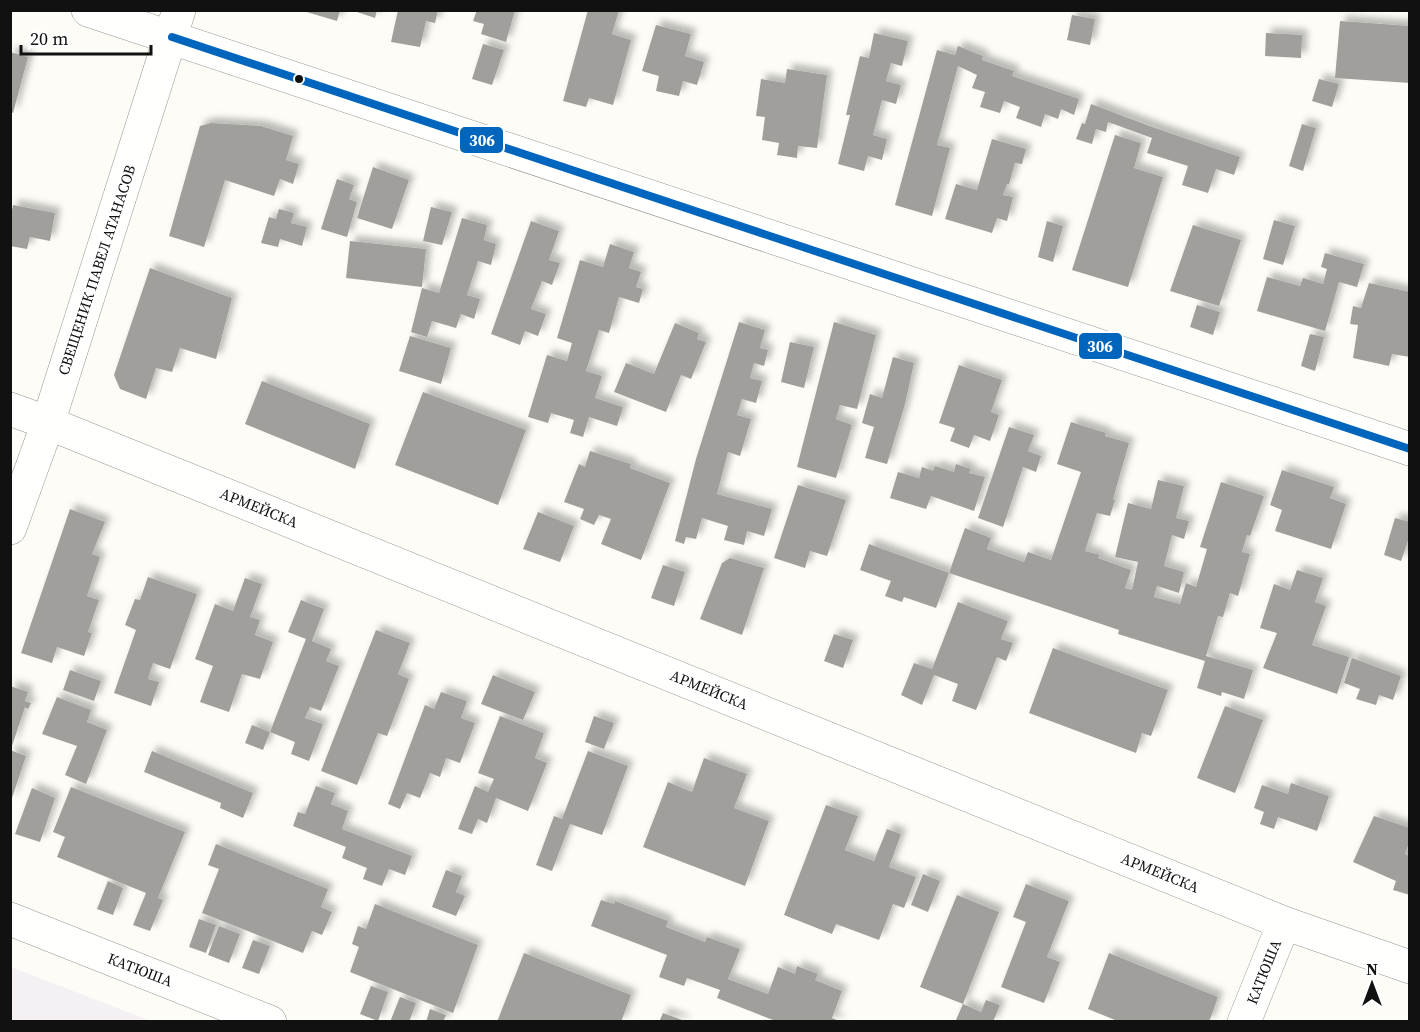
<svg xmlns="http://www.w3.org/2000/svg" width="1420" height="1032" font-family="'Source Serif 4',serif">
	<defs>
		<filter id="shadow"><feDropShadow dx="5.5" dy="-5.5" stdDeviation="3" flood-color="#0004"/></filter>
	</defs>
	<rect width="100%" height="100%" fill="#fdfcf7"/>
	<path fill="#f5f0f3" d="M10,967h1l140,54h-140z"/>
	<g fill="#a19f9c" filter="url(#shadow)">
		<path d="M300,10h40l-3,11z"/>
		<path d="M351,10h26l-2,8z"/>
		<path d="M398,10h40l-3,13 -9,-2 -6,26 -29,-5z"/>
		<path d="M477,10h38l-9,32 -25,-8 3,-10 -11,-3z"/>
		<path d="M588,10h31l-7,24 19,6 -18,65 -24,-7 -3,9 -23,-6z"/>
		<path d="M1072,15l23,4 -5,26 -23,-5z"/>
		<path d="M1340,21l70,5v57l-75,-5z"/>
		<path d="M656,25l35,9 -6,22 19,6 -7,23 -14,-4 -4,15 -23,-5 3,-15 -17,-5z"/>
		<path d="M874,33l34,8 -6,25 -11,-3 -5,18 15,4 -5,19 -14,-4 -9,35 14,4 -5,21 -14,-4 -4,15 -26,-7 12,-49h-4l14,-59 9,2z"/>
		<path d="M1266,33l36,2 -1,23 -36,-2z"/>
		<path d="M483,44l21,6 -12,35 -20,-6z"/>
		<path d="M958,46l25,10 -1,4 32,11 -2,5 67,23 -5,16 -13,-6 -3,10 -13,-5 -4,13 -25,-9 4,-11 -16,-6 -4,12 -20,-6 5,-15 -13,-4 5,-13 -19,-9 -21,79 13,3 -18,68 -37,-11 42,-155 18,5z"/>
		<path d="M10,52l18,5 -15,56 -3,-1z"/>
		<path d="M787,69l40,6 -10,73 -19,-2 -1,12 -20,-3 2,-12 -17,-3 3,-23 -9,-1 5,-37 24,4z"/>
		<path d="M1319,79l20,5 -7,23 -20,-6z"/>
		<path d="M1091,104l64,24 85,29 -6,18 -18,-6 -8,24 -26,-8 6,-19 -41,-13 5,-15 -44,-16 -2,10 -10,-3 -4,15 -16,-5 6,-16 3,1z"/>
		<path d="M211,123l50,3 32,10 -7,24 13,4 -6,20 -13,-5 -6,17 -49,-16 -21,67 -35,-11 31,-110z"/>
		<path d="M1302,124l14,4 -13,43 -14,-5z"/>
		<path d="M1115,135l26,8 -7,25 29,9 -35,110 -56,-17z"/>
		<path d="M992,139l34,10 -4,15 -7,-1 -6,21h-2l-4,11 10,2 -6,24 -10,-3 -5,15 -47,-14 11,-35 21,6z"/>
		<path d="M373,167l36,13 -17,49 -35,-11z"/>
		<path d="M337,179l17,6 -5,14 8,3 -10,35 -26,-8z"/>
		<path d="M13,205l42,8 -5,28 -20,-4 -3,12 -17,-3v-25z"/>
		<path d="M431,207l21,5 -10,33 -19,-4z"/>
		<path d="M279,209l15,4 -3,10 16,4 -5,19 -22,-7 -2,8 -17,-4 8,-26 7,2z"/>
		<path d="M462,218l25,7 -3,15 12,4 -5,21 -13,-4 -11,34 13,4 -6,20 -13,-5 -5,14 -24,-7 -5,16 -16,-5 11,-44 17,5z"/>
		<path d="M1274,220l21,6 -12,39 -20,-6z"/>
		<path d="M531,221l28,10 -10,29 11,3 -8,22 -10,-4 -11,28 15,5 -8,22 -13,-5 -5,14 -29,-11z"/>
		<path d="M1047,221l16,5 -10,36 -15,-5z"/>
		<path d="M1193,225l48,15 -22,66 -49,-15z"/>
		<path d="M350,241l76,8 -4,38 -76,-9z"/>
		<path d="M610,244l24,8 -5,16 12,4 -5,15 7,2 -4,14 -20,-6 -10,36 -10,-3 -13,41 16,5 -7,22 28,9 -6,19 -28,-9 -6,20 -13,-4 4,-13 -23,-7 -3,10 -20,-6 19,-62 20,6 5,-18 -15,-5 23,-78 23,7z"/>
		<path d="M1325,253l39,11 -7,23 -18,-5 -14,49 -68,-20 10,-34 33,9 3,-8 20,6 4,-15 -6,-2z"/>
		<path d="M150,268l82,30 -16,61 -36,-11 -8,24 -16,-4 -10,31 -26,-10 -6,-14z"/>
		<path d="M1369,283l41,9v65l-18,-3 -3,12 -36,-8 5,-33 -8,-1 3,-18 8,2z"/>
		<path d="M1197,305l23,7 -7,23 -23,-8z"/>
		<path d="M739,322l26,8 -5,18 8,2 -4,16 -10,-3 -4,15 12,3 -6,22 -14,-4 -5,16 14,4 -11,37 -12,-4 -11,42 55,15 -8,27 -17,-5 -3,14 -20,-5 4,-14 -26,-8 -6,21 -10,-2 -2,7 -9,-3 21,-82z"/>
		<path d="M834,322l42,13 -19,74 -17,-4 -4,14 16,6 -16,53 -39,-11z"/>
		<path d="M675,323l24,10 -2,6 9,3 -15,37 -10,-4 -15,37 -52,-20 12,-29 28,11z"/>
		<path d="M1310,334l14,3 -9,34 -14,-5z"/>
		<path d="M410,336l41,12 -10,36 -42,-13z"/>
		<path d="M790,342l24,5 -10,41 -23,-6z"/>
		<path d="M893,357l21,6 -9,41 -18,60 -22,-6 9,-31 -12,-4 8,-29 12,4z"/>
		<path d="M959,365l43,15 -11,32 8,3 -9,26 -16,-6 -5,13 -19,-7 5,-13 -16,-5z"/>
		<path d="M262,381l108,43 -15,45 -110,-45z"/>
		<path d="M423,392l103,38 -28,75 -103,-40z"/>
		<path d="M1071,422l35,11 -1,3 24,7 -16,56 2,1 -5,16 -13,-3 -12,38 15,4 -2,3 33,12 -6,18 7,2 6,-28 -23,-5 13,-54 23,6 7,-29 26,6 -8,32 13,3 -5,18 -12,-4 -8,31 20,6 -5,21 -22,-7 -3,11 26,7 6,-21 10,4 11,-38 -7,-2 21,-65 43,14 -14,40 -3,-1 -5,17 8,2 -12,42 -8,-3 -7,24 -5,-1 -12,40 47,14 -9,29 -22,-7 -1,4 -24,-8 8,-27 -87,-27 1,-4 -170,-57 -13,35 -32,-11 -2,5 -17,-6 6,-15 -31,-11 9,-26 80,29 16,-45 26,10 -4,11 37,13 4,-10 23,8 30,-88 -24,-8z"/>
		<path d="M1009,427l25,8 -6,16 13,5 -5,16 -13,-5 -20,60 -25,-9z"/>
		<path d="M590,451l41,13 -1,4 40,15 -29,77 -40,-16 10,-25 -12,-4 -5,10 -14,-6 4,-10 -20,-7 15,-38 6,3z"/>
		<path d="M956,464l15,5 -2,4 16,4 -11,34 -43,-15 -5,13 -36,-11 8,-26 21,6 3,-11 11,4 2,-5 19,6z"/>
		<path d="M1282,470l52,17 -4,11 16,6 -15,45 -56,-18 7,-21 -12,-5z"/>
		<path d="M798,485l48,15 -19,56 -17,-5 -5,17 -31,-10z"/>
		<path d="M70,509l35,13 -13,32 8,3 -13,39 12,4 -11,32 4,1 -8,23 -27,-9 -5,16 -31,-10z"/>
		<path d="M538,512l36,14 -14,36 -37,-13z"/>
		<path d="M1395,518l15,4v13l-9,26 -17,-6z"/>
		<path d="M730,558l34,10 -22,67 -42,-16 22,-56z"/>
		<path d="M663,565l22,7 -11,34 -23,-8z"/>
		<path d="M1297,570l26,8 -8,24 11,4 -14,39 37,12 -12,37 -74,-26 14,-35 -17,-5 14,-44 16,6z"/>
		<path d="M148,577l49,17 -27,75 -17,-6 -5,16 11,3 -8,24 -37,-13 22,-63 -11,-5 10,-26 5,1z"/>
		<path d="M245,578l17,6 -12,33 10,3 -5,15 18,7 -13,37 -18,-5 -13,38 -29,-10 13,-36 -18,-7 20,-55 18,7z"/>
		<path d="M301,600l23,9 -12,32 19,8 -5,12 13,5 -18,45 -11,-4 -5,11 18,6 -14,37 -18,-7 4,-12 -25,-10 -7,18 -18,-7 7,-18 18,7 36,-93 -18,-7z"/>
		<path d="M958,602l50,19 -7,18 12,4 -7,18 -9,-4 -21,53 -24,-9 6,-17 -24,-9 -12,30 -21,-10 13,-32 18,6z"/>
		<path d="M376,630l34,13 -12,31 11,5 -22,57 -9,-3 -21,52 -36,-14z"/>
		<path d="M834,634l19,6 -10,28 -19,-7z"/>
		<path d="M1053,648l115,42 -17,46 -9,-3 -6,20 -107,-40z"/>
		<path d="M1352,658l49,18 -8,24 -14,-5 -3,10 -20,-6 4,-10 -16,-6z"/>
		<path d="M70,670l31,11 -7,20 -31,-11z"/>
		<path d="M493,675l42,17 -12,28 -42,-16z"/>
		<path d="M10,686l18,6 -3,9 6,2 -3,6 -3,-2 -14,42z"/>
		<path d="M441,692l26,9 -6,17 14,5 -15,40 -14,-5 -6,19 -10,-4 -10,25 -13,-5 -7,16 -12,-5 37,-99 9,4z"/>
		<path d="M57,697l34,13 -4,12 20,8 -21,54 -21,-9 12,-29 -35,-12z"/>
		<path d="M1225,706l38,14 -28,73 -38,-15z"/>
		<path d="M500,716l44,17 -9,25 12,5 -19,48 -32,-13 -9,25 -9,-4 -6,15 -14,-5 17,-43 13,6 6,-13 -16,-6z"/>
		<path d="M594,716l20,7 -10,26 -19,-7z"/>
		<path d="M10,750l16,6 -15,45h-1z"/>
		<path d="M152,751l101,42 -10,25 -23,-10 1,-5 -77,-31z"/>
		<path d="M588,751l40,15 -26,69 -32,-11 -18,47 -16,-6 18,-49 8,3z"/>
		<path d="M704,758l43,16 -13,34 35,13 -24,65 -102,-39 25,-65 24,10z"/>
		<path d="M1291,783l38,13 -12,35 -39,-14 -4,12 -14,-5 4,-12 -10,-4 8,-23 26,9z"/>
		<path d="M316,786l19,7 -4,11 17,7 -6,18 70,27 -7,19 -16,-6 -7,17 -19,-7 4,-11 -25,-10 4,-11 -53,-21 5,-14 7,2z"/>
		<path d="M71,787l114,45 -27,66 5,2 -13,31 -17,-6 13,-32 -89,-36 8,-20 -12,-5z"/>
		<path d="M32,788l23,10 -15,44 -25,-8z"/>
		<path d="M826,805l32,11 -13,34 29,11 13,-32 14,5 -12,33 27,10 -12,31 -11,-4 -14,36 -43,-16 -4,10 -48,-19z"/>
		<path d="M1374,816l36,12v12l-5,14 5,2v39l-17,-5 3,-9 -43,-19z"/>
		<path d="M216,844l112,45 -7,18 11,5 -10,23 -10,-4 -9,22 -101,-40 17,-44 -11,-4z"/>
		<path d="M446,870l16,6 -6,16 9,4 -9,20 -24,-9z"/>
		<path d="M923,874l17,7 -12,31 -17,-7z"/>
		<path d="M108,881l15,7 -10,27 -16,-6z"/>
		<path d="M1026,884l43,17 -22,56 13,5 -16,41 -43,-16 25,-65 -13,-5z"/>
		<path d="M957,895l42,17 -36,92 -43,-17z"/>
		<path d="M601,900l13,4 1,-3 53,20 -2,6 39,15 2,-5 33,12 -12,30 40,15 10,-27 17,7 2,-8 21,8 -3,6 27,11 -10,27 10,4h-64l-61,-24 3,-8 -33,-12 -3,8 -25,-9 8,-22 -76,-29z"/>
		<path d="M375,904l103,41 -25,68 -103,-41 9,-25 -7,-3 6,-18 8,3z"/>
		<path d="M199,919l17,6 -10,28 -17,-6z"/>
		<path d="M219,926l21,8 -11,29 -21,-8z"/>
		<path d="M253,940l17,6 -11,28 -17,-6z"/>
		<path d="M524,953l107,42 -10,27h-124z"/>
		<path d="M1109,953l109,44 -9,25h-89l-32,-13z"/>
		<path d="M371,986l17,6 -10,29 -18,-7z"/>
		<path d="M400,997l16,6 -7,19h-19z"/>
		<path d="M986,1000l14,5 -7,17h-38l8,-18 18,8z"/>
		<path d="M430,1009l16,6 -3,7h-17z"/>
		<path d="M663,1013l22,8v1h-26z"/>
	</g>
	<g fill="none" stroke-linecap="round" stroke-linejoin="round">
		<defs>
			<g id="minor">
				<path d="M88,10l1322,439"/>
				<path d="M10,409l38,14 1236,500 126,44"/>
				<path d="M10,528l38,-105 131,-413"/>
				<path d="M10,919l260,103"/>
				<path d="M1244,1022l40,-99"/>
			</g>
		</defs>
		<use href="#minor" stroke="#979795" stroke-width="34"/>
		<use href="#minor" stroke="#fffffe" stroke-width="33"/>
		<defs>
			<path id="bus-1" d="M172,37l1238,412"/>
		</defs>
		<use href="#bus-1" stroke="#fff" stroke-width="12"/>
		<use href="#bus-1" stroke="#0065bd" stroke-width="8"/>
	</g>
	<circle fill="#111" stroke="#fff" stroke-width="2" cx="299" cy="79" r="5"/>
	<g text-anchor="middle" stroke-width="6" stroke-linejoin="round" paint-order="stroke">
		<g font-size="15" fill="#111" stroke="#fff">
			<text transform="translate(97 270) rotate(-72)" y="5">СВЕЩЕНИК ПАВЕЛ АТАНАСОВ</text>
			<text transform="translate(259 508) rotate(22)" y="5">АРМЕЙСКА</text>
			<text transform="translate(709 690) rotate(22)" y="5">АРМЕЙСКА</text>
			<text transform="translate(1160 873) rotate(22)" y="5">АРМЕЙСКА</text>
			<text transform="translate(140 970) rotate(21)" y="5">КАТЮША</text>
			<text transform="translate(1264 972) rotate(-68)" y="5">КАТЮША</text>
		</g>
	</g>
	<g stroke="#fff" stroke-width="2">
		<rect x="459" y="126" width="45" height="28" rx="6" fill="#0065bd"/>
		<rect x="1078" y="332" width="45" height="28" rx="6" fill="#0065bd"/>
	</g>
	<g font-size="16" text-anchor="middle" font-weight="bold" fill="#fff">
		<text x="482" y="146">306</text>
		<text x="1100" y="352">306</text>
	</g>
	<rect width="1420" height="1032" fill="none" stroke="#111111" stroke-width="24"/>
	<g transform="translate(1372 984)" stroke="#ffffff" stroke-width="4.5" paint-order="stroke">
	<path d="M0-4.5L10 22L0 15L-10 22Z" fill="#111111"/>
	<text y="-9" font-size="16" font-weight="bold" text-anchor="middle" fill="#111111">N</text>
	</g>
	<path d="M21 45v9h130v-9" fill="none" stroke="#111111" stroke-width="3"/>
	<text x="30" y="45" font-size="18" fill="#111111" stroke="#ffffff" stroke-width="4.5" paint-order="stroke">20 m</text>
</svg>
